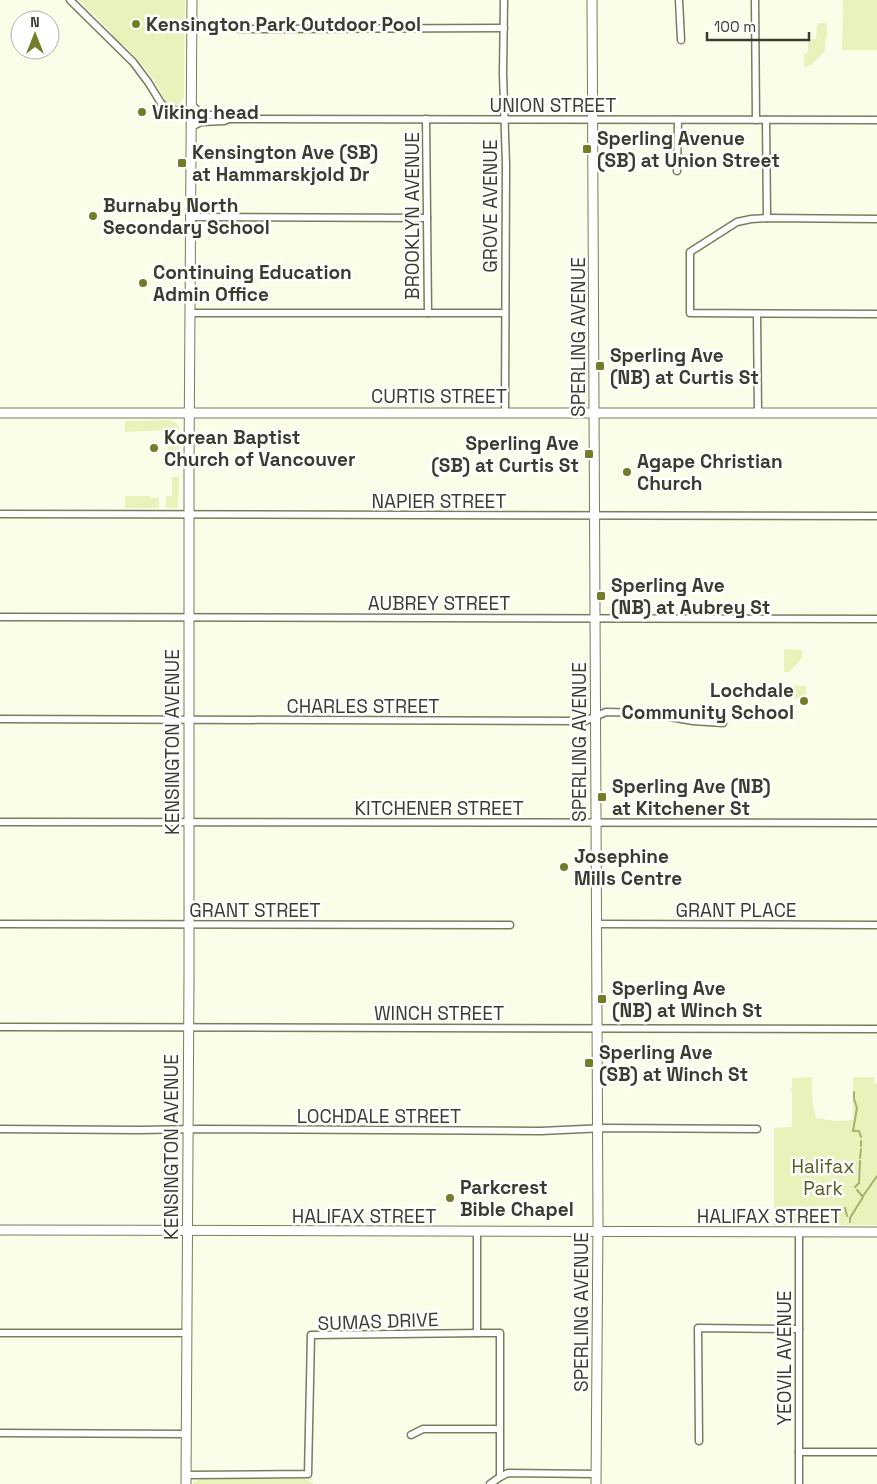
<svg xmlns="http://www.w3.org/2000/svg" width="877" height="1484" font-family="'Space Grotesk',sans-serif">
	<rect width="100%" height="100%" fill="#fafee8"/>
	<g fill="#e9f2ba">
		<path d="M79,0h106l-1,96 -3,7c-5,3 -9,3 -14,-1 -5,-4 -6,-12 -10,-17 -9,-15 -21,-28 -33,-40 -6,-1 -12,-7 -13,-13z"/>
		<path d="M843,0h34v50h-35z"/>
		<path d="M819,23h8v15l-2,1v12l-13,13 -8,4v-14l4,-2v-13h8l1,-13z"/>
		<path d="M168,420l7,2 4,4v25h-11v-7h3v-14l-46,2v-11z"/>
		<path d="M172,477h7l-1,31h-12v-12h6z"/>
		<path d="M125,496h25v2h9v10h-34z"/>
		<path d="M784,649l18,1v8l-13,14h-5z"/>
		<path d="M783,685l23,1v13l-23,-1z"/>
		<path d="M812,1077v22l4,19 19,3 18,-1v-43h21v6h3v142h-103v-97l18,-1v-36l-2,-3h2v-10z"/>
		<path d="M202,1479h104l8,5h-122l3,-3z"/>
	</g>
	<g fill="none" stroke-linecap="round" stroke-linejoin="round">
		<g stroke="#a7b06e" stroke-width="2">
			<path d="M854,1092v7l3,9 -4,23h6l2,6"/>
			<path d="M861,1141v5"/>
			<path d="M860,1158l1,-9"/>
			<path d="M855,1187l4,-4 1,-22"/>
			<path d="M863,1196l14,-20"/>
			<path d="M845,1208l2,8"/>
			<path d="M850,1222v-4l13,-21 -6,-7"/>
		</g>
		<defs>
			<g id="street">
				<path d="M70,0l63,62 15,20 13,21 4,4 6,3 20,1"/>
				<path d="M504,0l-1,74 3,90 -1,249"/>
				<path d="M679,0l2,40"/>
				<path d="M755,0l1,120"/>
				<path d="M240,29l264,-1"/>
				<path d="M191,103c12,18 22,8 38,16l648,1"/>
				<path d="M426,119l2,194"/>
				<path d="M766,120l1,98"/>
				<path d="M191,127l10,-5 23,-1 5,-2"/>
				<path d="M677,171l1,-51"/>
				<path d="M191,217l236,1"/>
				<path d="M877,219l-110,-1 -16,1 -14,3 -47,30v61l187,1"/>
				<path d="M190,313h315"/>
				<path d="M757,314l1,99"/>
				<path d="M0,514l877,2"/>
				<path d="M0,617l877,2"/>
				<path d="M0,719l585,2 21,-9 41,1 46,8 30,2"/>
				<path d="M0,822l877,1"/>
				<path d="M0,924l510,1"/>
				<path d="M596,924l281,1"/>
				<path d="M0,1027l877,2"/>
				<path d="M0,1129l139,1 60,-1 342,2 64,-3 152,1"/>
				<path d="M477,1232v101"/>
				<path d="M0,1333h187"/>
				<path d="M0,1433l186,1"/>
				<path d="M411,1435l12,-6h76"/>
				<path d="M699,1441l-1,-113 101,1"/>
				<path d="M799,1452h78"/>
				<path d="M186,1475l122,-1 3,-139 171,-2h18v144"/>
				<path d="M490,1484l10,-7 8,-4 88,1"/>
				<path d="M799,1484v-252"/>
			</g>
			<g id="secondary">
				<path d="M592,0l6,1222 -2,262"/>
				<path d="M0,413h877"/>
				<path d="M0,1230l877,2"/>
				<path d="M186,1484l3,-509v-512l3,-463"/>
			</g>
		</defs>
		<use href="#street" stroke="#787d5b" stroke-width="9"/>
		<use href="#secondary" stroke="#787d5b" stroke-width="11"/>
		<use href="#street" stroke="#fff" stroke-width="6"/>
		<use href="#secondary" stroke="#fff" stroke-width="9"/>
	</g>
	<g fill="#737c27" stroke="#fff" stroke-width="2">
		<circle cx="136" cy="24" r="5"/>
		<circle cx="142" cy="112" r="5"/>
		<rect x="582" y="144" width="10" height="10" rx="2.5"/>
		<rect x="177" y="158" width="10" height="10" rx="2.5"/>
		<circle cx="93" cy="216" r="5"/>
		<circle cx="143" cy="283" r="5"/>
		<rect x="595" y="361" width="10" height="10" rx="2.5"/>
		<circle cx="154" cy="448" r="5"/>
		<rect x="584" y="449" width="10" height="10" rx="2.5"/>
		<circle cx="627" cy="472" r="5"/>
		<rect x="596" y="591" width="10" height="10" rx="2.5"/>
		<circle cx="804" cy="701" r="5"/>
		<rect x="597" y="792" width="10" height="10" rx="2.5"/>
		<circle cx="564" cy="867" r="5"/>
		<rect x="597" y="994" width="10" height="10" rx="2.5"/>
		<rect x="584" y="1058" width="10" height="10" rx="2.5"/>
		<circle cx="450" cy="1198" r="5"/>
	</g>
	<g text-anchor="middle" stroke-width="5" stroke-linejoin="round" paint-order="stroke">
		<g font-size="19" font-weight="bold" fill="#3a3d2e" stroke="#fff" text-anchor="start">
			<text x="146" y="31">Kensington Park Outdoor Pool</text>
			<text x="152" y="119">Viking head</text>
			<text x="597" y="145">Sperling Avenue<tspan x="597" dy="22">(SB) at Union Street</tspan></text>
			<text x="192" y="159">Kensington Ave (SB)<tspan x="192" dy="22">at Hammarskjold Dr</tspan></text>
			<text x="103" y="212">Burnaby North<tspan x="103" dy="22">Secondary School</tspan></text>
			<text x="153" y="279">Continuing Education<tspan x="153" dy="22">Admin Office</tspan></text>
			<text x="610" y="362">Sperling Ave<tspan x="610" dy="22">(NB) at Curtis St</tspan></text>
			<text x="164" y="444">Korean Baptist<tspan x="164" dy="22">Church of Vancouver</tspan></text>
			<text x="579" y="450" text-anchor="end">Sperling Ave<tspan x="579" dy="22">(SB) at Curtis St</tspan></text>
			<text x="637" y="468">Agape Christian<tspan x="637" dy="22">Church</tspan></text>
			<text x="611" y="592">Sperling Ave<tspan x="611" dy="22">(NB) at Aubrey St</tspan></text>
			<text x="794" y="697" text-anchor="end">Lochdale<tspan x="794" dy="22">Community School</tspan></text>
			<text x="612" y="793">Sperling Ave (NB)<tspan x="612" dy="22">at Kitchener St</tspan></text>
			<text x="574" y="863">Josephine<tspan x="574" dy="22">Mills Centre</tspan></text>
			<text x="612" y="995">Sperling Ave<tspan x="612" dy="22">(NB) at Winch St</tspan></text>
			<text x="599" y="1059">Sperling Ave<tspan x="599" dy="22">(SB) at Winch St</tspan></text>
			<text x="460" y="1194">Parkcrest<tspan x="460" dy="22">Bible Chapel</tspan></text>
		</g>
		<g font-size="19" fill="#3a3d2e" stroke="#fff">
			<text x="553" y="112">UNION STREET</text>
			<text transform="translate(490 206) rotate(-90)" y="7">GROVE AVENUE</text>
			<text transform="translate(412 216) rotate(-90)" y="7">BROOKLYN AVENUE</text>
			<text transform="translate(578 337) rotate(-90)" y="7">SPERLING AVENUE</text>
			<text x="439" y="403">CURTIS STREET</text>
			<text x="439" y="508">NAPIER STREET</text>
			<text x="439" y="610">AUBREY STREET</text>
			<text x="363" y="713">CHARLES STREET</text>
			<text transform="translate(172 742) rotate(-90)" y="7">KENSINGTON AVENUE</text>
			<text transform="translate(579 742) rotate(-90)" y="7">SPERLING AVENUE</text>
			<text x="439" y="815">KITCHENER STREET</text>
			<text x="255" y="917">GRANT STREET</text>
			<text x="736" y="917">GRANT PLACE</text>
			<text x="439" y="1020">WINCH STREET</text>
			<text x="379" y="1123">LOCHDALE STREET</text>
			<text transform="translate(171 1147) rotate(-90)" y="7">KENSINGTON AVENUE</text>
			<text x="364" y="1223">HALIFAX STREET</text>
			<text x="769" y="1223">HALIFAX STREET</text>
			<text transform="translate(581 1312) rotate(-90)" y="7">SPERLING AVENUE</text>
			<text transform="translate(378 1321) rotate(-2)" y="7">SUMAS DRIVE</text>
			<text transform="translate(784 1358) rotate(-90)" y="7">YEOVIL AVENUE</text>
		</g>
		<g font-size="19" fill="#565c1e" stroke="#fff">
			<text x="823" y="1173">Halifax<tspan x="823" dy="22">Park</tspan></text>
		</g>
	</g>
	<g transform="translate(35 35)"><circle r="24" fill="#ffffff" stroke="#b0b1ab"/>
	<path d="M0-4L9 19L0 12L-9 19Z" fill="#737c27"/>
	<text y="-8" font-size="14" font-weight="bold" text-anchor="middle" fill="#3a3d2e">N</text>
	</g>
	<path d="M707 32v8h102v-8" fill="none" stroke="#3a3d2e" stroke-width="2.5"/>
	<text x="714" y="32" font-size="15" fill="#3a3d2e" stroke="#ffffff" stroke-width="4" paint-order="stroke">100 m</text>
</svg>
